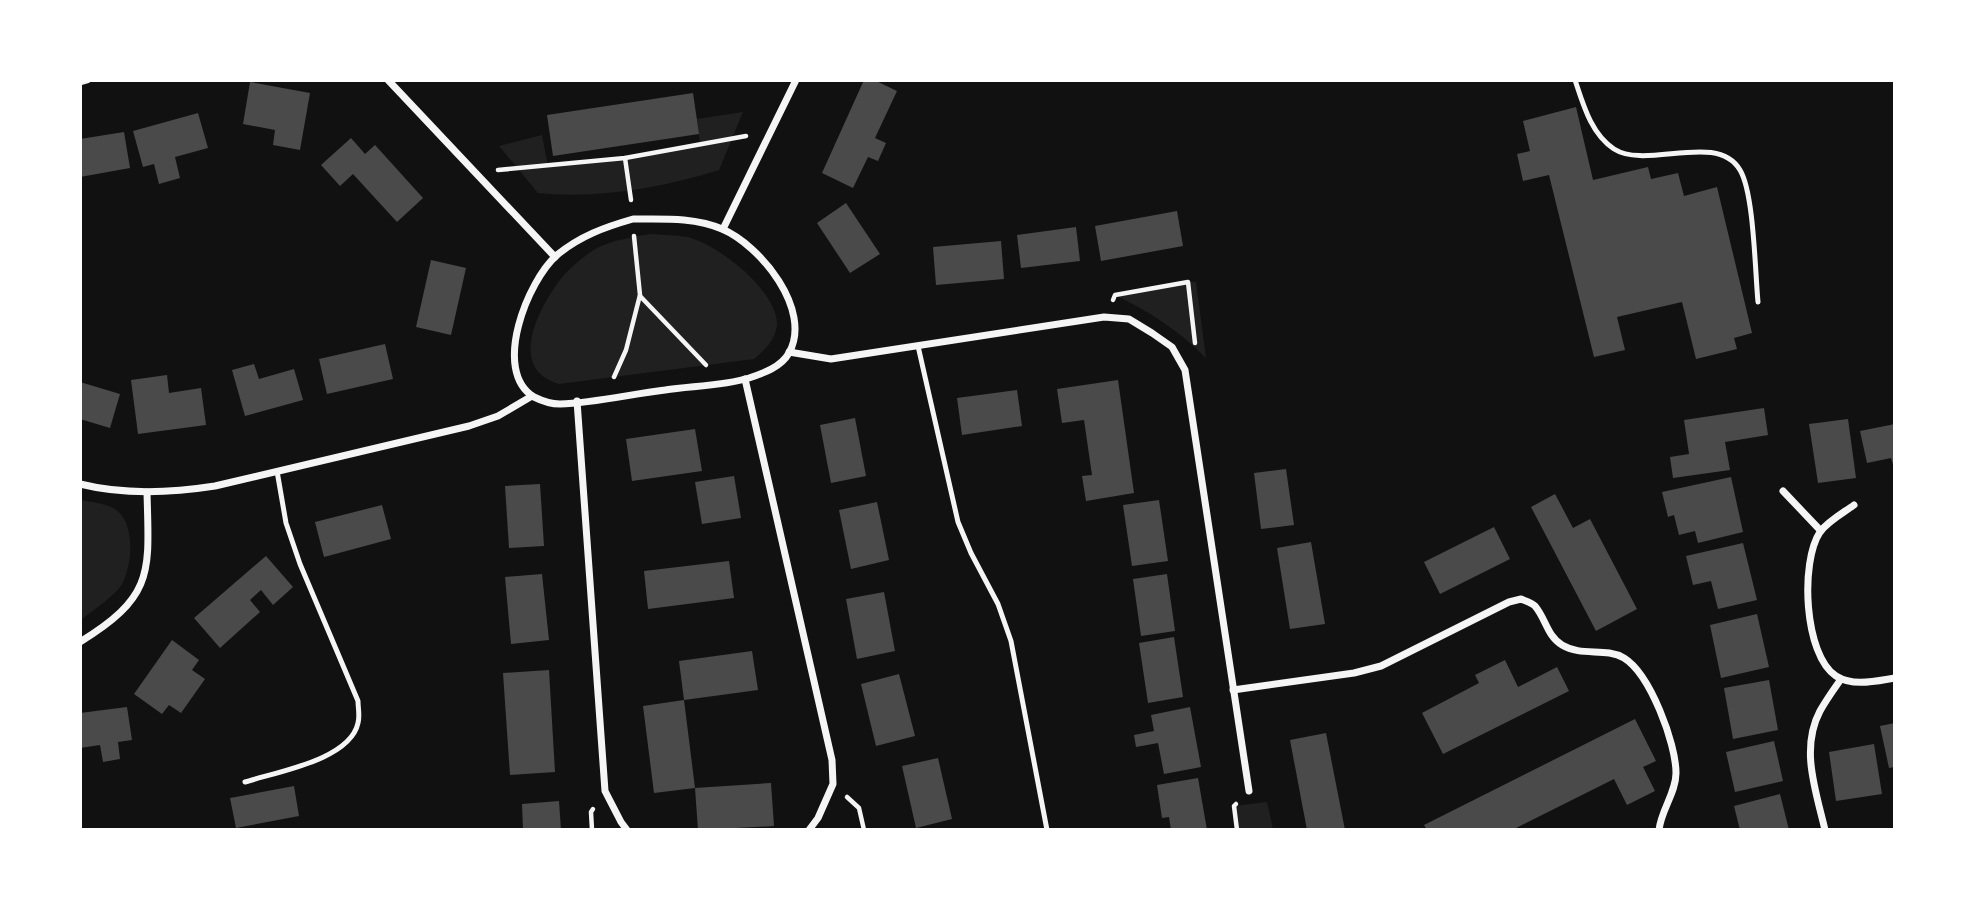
<svg xmlns="http://www.w3.org/2000/svg" width="1975" height="910" font-family="'Varela Round',sans-serif">
	<rect width="100%" height="100%" fill="#111"/>
	<g fill="#202020">
		<path d="M743,112l-24,58c-58,18 -120,29 -181,23l-39,-47 43,-11 6,31 77,-8 75,-14 -3,-25z"/>
		<path d="M650,234c12,1 25,1 37,3 31,7 89,53 90,86 0,15 -12,27 -23,36l-195,25c-52,-15 -21,-75 1,-104 8,-11 25,-25 37,-32 16,-8 36,-11 53,-14z"/>
		<path d="M1188,282h8l10,76c-26,-27 -58,-47 -91,-63z"/>
		<path d="M81,500c9,2 23,3 32,8 23,12 20,56 9,76 -6,11 -30,27 -41,36z"/>
		<path d="M1267,802l6,27h-36l-3,-23z"/>
	</g>
	<g fill="#4a4a4a">
		<path d="M864,80h10l23,11 -22,47 11,5 -8,18 -10,-4 -15,31 -31,-15z"/>
		<path d="M250,82l60,11 -10,57 -27,-5 2,-15 -32,-6z"/>
		<path d="M693,93l6,41 -146,22 -6,-41z"/>
		<path d="M1576,107l17,73 55,-13 3,12 27,-6 6,23 33,-9 35,146 -18,5 3,11 -41,10 -14,-57 -65,15 8,33 -31,7 -45,-182 -26,6 -6,-27 13,-3 -7,-30z"/>
		<path d="M198,113l10,35 -33,9 5,21 -21,6 -5,-20 -11,3 -10,-36z"/>
		<path d="M124,132l6,36 -50,9v-38z"/>
		<path d="M351,138l14,16 10,-9 48,53 -26,24 -44,-48 -13,12 -19,-21z"/>
		<path d="M846,203l34,51 -30,19 -33,-50z"/>
		<path d="M1177,211l6,35 -82,15 -6,-35z"/>
		<path d="M1076,227l4,34 -59,7 -4,-33z"/>
		<path d="M1001,241l3,38 -68,6 -3,-38z"/>
		<path d="M431,260l35,8 -15,67 -35,-8z"/>
		<path d="M385,344l8,35 -66,15 -8,-35z"/>
		<path d="M254,364l5,15 35,-10 9,31 -58,16 -13,-46z"/>
		<path d="M167,375l2,18 32,-5 5,37 -68,9 -7,-54z"/>
		<path d="M1118,380l16,113 -48,8 -4,-25 10,-1 -8,-55 -22,3 -5,-34z"/>
		<path d="M80,382l40,12 -10,34 -30,-9z"/>
		<path d="M1017,390l5,36 -60,9 -5,-37z"/>
		<path d="M1764,408l4,27 -43,7 5,28 -57,8 -3,-21 19,-3 -5,-34z"/>
		<path d="M855,418l11,58 -35,7 -11,-58z"/>
		<path d="M1848,419l8,59 -38,5 -9,-59z"/>
		<path d="M1895,424v47l-4,-13 -24,5 -7,-32z"/>
		<path d="M695,429l7,42 -70,10 -6,-42z"/>
		<path d="M1286,469l8,56 -33,4 -7,-56z"/>
		<path d="M734,476l7,42 -39,6 -7,-42z"/>
		<path d="M1731,477l12,55 -45,11 -3,-12 -16,4 -5,-20 -6,2 -6,-25z"/>
		<path d="M540,484l4,62 -35,2 -4,-62z"/>
		<path d="M1555,494l18,34 17,-9 47,90 -41,22 -65,-124z"/>
		<path d="M1159,500l9,61 -36,5 -9,-61z"/>
		<path d="M877,502l12,58 -38,9 -12,-59z"/>
		<path d="M382,505l9,34 -67,18 -9,-35z"/>
		<path d="M1494,527l16,32 -70,35 -16,-32z"/>
		<path d="M1311,542l14,82 -35,5 -13,-81z"/>
		<path d="M1743,543l14,57 -39,9 -7,-28 -18,4 -7,-29z"/>
		<path d="M266,556l27,31 -20,18 -12,-15 -11,10 10,12 -40,36 -26,-30z"/>
		<path d="M729,561l5,37 -86,11 -4,-38z"/>
		<path d="M542,574l7,66 -38,4 -6,-67z"/>
		<path d="M1167,574l8,57 -34,5 -8,-57z"/>
		<path d="M884,592l11,59 -38,8 -11,-60z"/>
		<path d="M1757,614l12,53 -48,11 -11,-53z"/>
		<path d="M1174,637l9,60 -35,6 -9,-60z"/>
		<path d="M172,640l27,20 -7,10 13,9 -24,34 -12,-8 -7,9 -28,-20z"/>
		<path d="M752,651l6,39 -74,10 -5,-39z"/>
		<path d="M1505,660l13,27 39,-20 12,24 -126,63 -21,-41 57,-30 -4,-8z"/>
		<path d="M549,670l6,102 -45,3 -7,-102z"/>
		<path d="M899,674l16,62 -39,10 -15,-62z"/>
		<path d="M1769,680l9,50 -45,9 -9,-51z"/>
		<path d="M684,700l11,88 76,-5 3,43 -76,4 -3,-42 -41,5 -11,-87z"/>
		<path d="M127,707l5,33 -14,2 2,17 -17,3 -3,-17 -20,3v-35z"/>
		<path d="M1190,707l11,60 -37,7 -6,-31 -22,4 -2,-12 20,-4 -3,-16z"/>
		<path d="M1635,719l21,42 -13,6 12,24 -28,14 -13,-26 -102,51h-85l-3,-5z"/>
		<path d="M1895,723v44l-6,1 -9,-42z"/>
		<path d="M1326,733l19,97h-38l-17,-90z"/>
		<path d="M1774,741l9,40 -48,11 -9,-40z"/>
		<path d="M1874,744l8,50 -46,7 -7,-49z"/>
		<path d="M938,758l14,61 -36,9 -14,-62z"/>
		<path d="M1198,778l9,52h-36l-2,-13 -7,1 -5,-33z"/>
		<path d="M294,786l5,30 -63,12 -6,-30z"/>
		<path d="M1780,794l9,36h-49l-6,-24z"/>
		<path d="M559,801l2,29h-38l-1,-26z"/>
	</g>
	<g fill="none" stroke-linecap="round" stroke-linejoin="round">
		<g stroke="#f5f5f5" stroke-width="4.5">
			<path d="M625,158l6,42"/>
			<path d="M498,170l127,-12 121,-22"/>
			<path d="M640,296l66,69"/>
			<path d="M1113,300l2,-5 73,-13 7,61"/>
			<path d="M614,377l12,-27 14,-55 -6,-59"/>
			<path d="M847,797l12,11 5,22"/>
			<path d="M1236,804l-2,2 3,24"/>
			<path d="M592,830l-1,-18 2,-3"/>
		</g>
		<g stroke="#f5f5f5" stroke-width="5">
			<path d="M1575,80c8,24 16,54 39,69 33,21 103,-18 126,21 14,23 15,101 18,132"/>
			<path d="M918,346l40,176 13,31 27,51 13,37 36,189"/>
			<path d="M245,782c31,-10 105,-22 113,-59 2,-7 0,-15 0,-22l-58,-137 -14,-41 -9,-52"/>
		</g>
		<g stroke="#f5f5f5" stroke-width="7">
			<path d="M388,80l167,177"/>
			<path d="M80,82l7,-2"/>
			<path d="M633,219c29,0 62,-2 89,10 38,16 91,81 67,124 -8,14 -25,20 -40,25 -26,8 -57,8 -84,12 -34,4 -70,13 -105,14 -8,0 -18,-3 -26,-7 -43,-26 -6,-117 23,-142 23,-19 48,-28 76,-36z"/>
			<path d="M723,229l73,-149"/>
			<path d="M789,352l42,7 273,-42 25,2 23,14 20,14 13,23 64,421"/>
			<path d="M745,379l87,381 1,24 -15,34 -9,12"/>
			<path d="M577,401l28,390 16,31 6,8"/>
			<path d="M80,484c44,11 90,9 135,2l254,-60 29,-10 34,-20"/>
			<path d="M1783,491l38,40"/>
			<path d="M1854,505c-11,8 -26,16 -34,27 -20,30 -16,123 16,144 17,11 40,5 59,2"/>
			<path d="M80,642c75,-46 69,-70 67,-150"/>
			<path d="M1233,690l121,-17 27,-7 128,-64 12,-3c5,2 11,4 14,7 11,13 12,30 27,39 20,12 43,2 62,13 26,16 52,85 52,115 0,20 -15,37 -17,57"/>
			<path d="M1825,830c-9,-39 -25,-81 -5,-119 6,-11 14,-22 21,-32"/>
		</g>
	</g>
	<rect width="1975" height="910" fill="none" stroke="#ffffff" stroke-width="164"/>
</svg>
